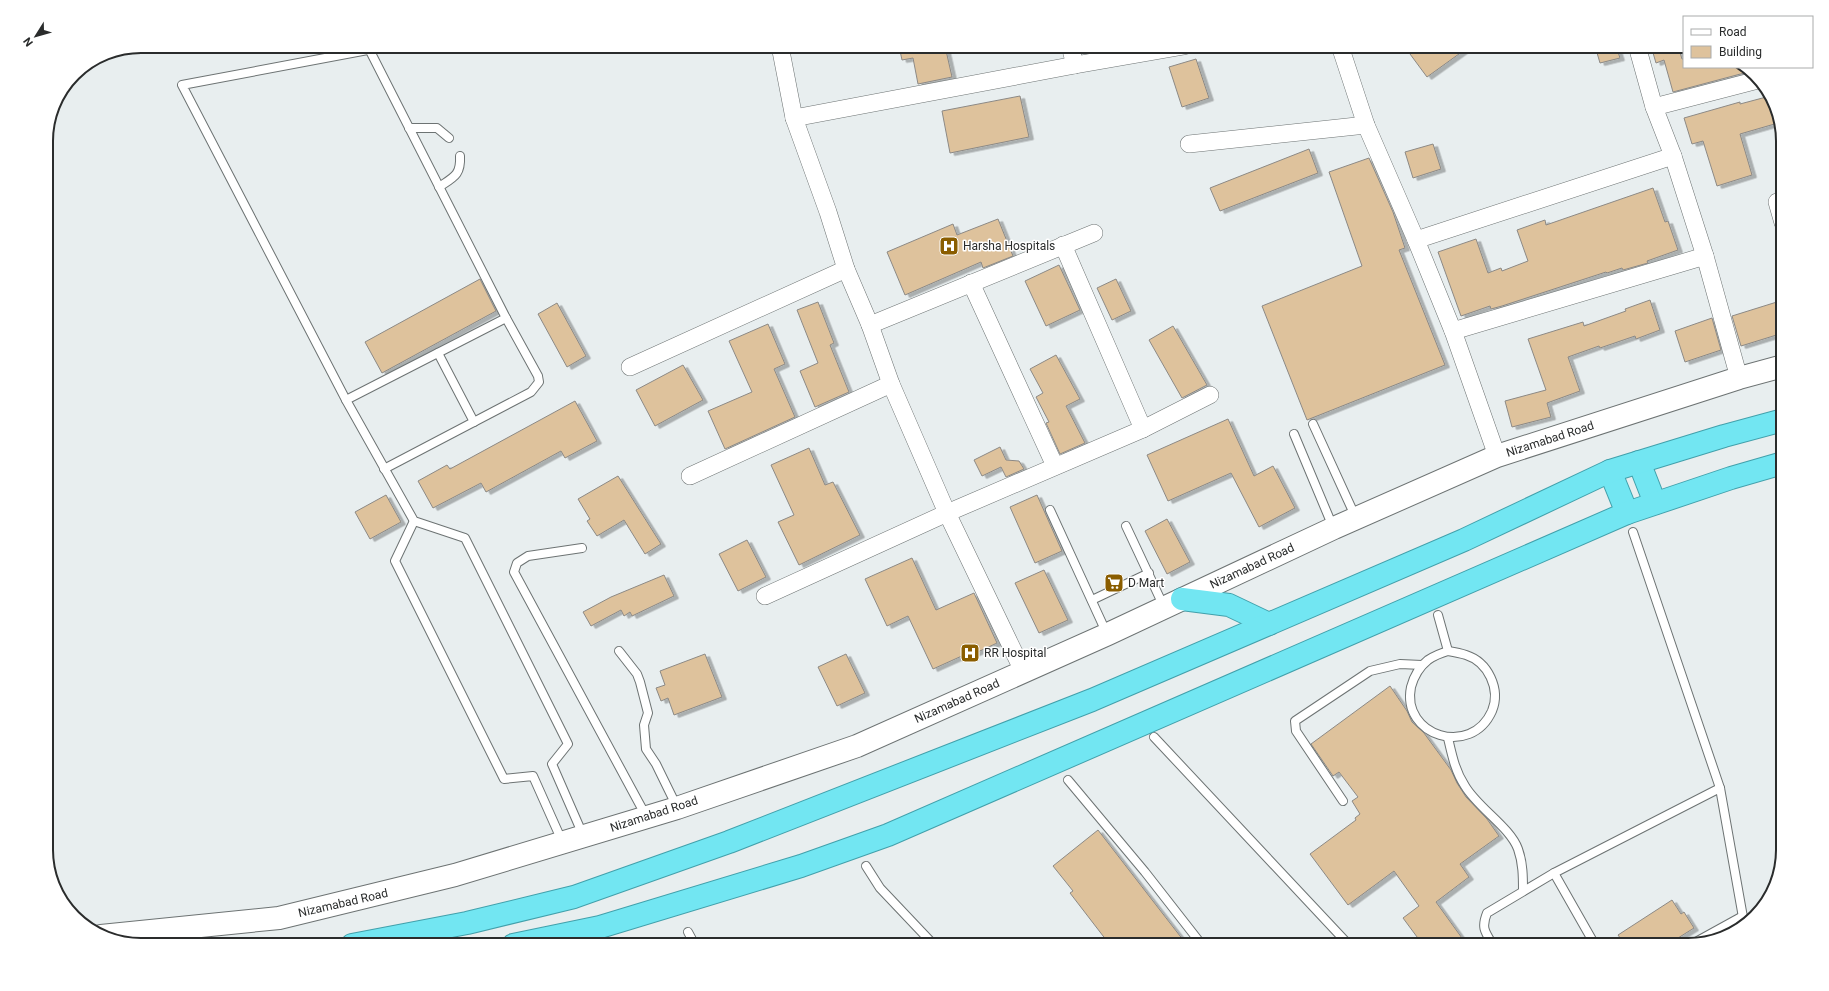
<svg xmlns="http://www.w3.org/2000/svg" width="1829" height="991" font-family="Roboto,sans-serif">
	<defs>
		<filter id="shadow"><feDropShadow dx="4.5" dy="2.5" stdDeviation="0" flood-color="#0004"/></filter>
	</defs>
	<rect width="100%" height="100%" fill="#e8eeef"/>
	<g fill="#dec29c" stroke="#8c8985" filter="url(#shadow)">
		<path d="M899,46h46l7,31 -34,7 -5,-26 -11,2z"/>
		<path d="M1421,46h49l-43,31 -17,-23z"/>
		<path d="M1595,46h21l4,12 -20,5z"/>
		<path d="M1651,46h27l4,13h2v8h58l6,5 -75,20 -9,-32 -8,3z"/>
		<path d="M1196,59l13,39 -27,9 -13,-40z"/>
		<path d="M1020,96l9,41 -79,16 -8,-42z"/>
		<path d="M1770,96l8,27 -38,11 12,41 -35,11 -14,-45 -11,3 -8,-26 56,-16v2z"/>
		<path d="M1433,144l8,25 -28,9 -8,-26z"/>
		<path d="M1309,149l9,24 -98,38 -10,-23z"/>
		<path d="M1369,158l24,54 12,36 -6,2 46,115 -138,55 -45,-114 100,-40 -33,-94z"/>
		<path d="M1653,188l12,34 3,-1 10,29 -31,11 1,2 -25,7 -1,-2 -15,5 -1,-1 -104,34 -11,3 -1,-3 -29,10 -23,-64 38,-13 12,34 13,-5 1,3 26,-10 -11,-31 28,-10 1,5z"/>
		<path d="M998,219l15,37 -30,12 -2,-6 -76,33 -18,-43 66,-28 4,11z"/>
		<path d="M1059,265l21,45 -34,16 -21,-45z"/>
		<path d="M480,279l16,32 -114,62 -17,-31z"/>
		<path d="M1116,279l15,32 -19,9 -15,-32z"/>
		<path d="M1650,300l10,30 -24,9 -1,-3 -35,12 -1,-2 -31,11 12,34 -33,12 4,14 -39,10 -7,-26 41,-11 -18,-51 55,-17 1,4 42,-15 -1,-2z"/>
		<path d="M1780,301l3,8v24l-42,13 -9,-30z"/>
		<path d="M818,302l16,41 -4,2 19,47 -34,15 -15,-36 18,-8 -21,-53z"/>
		<path d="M557,303l29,53 -19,11 -29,-53z"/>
		<path d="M1712,318l9,32 -36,12 -10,-31z"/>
		<path d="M768,324l17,40 -11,5 21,48 -70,32 -17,-38 44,-19 -23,-51z"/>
		<path d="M1173,326l34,59 -25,13 -33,-58z"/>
		<path d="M1056,355l24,44 -14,7 19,37 -25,11 -14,-31 3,-1 -13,-25 7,-4 -13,-24z"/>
		<path d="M683,365l20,35 -48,26 -19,-36z"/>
		<path d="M575,401l22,40 -32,17 -4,-7 -75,41 -5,-9 -48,25 -15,-27 29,-16 3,4z"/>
		<path d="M1228,419l26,57 19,-10 22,42 -36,19 -28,-54 -63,28 -21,-46z"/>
		<path d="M1000,447l6,13 13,1 5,8 -18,8 -5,-10 -19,9 -8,-16z"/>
		<path d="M809,448l16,37 8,-3 27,53 -61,30 -21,-43 16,-7 -23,-50z"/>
		<path d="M618,476l43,68 -16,10 -21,-34 -27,16 -10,-15 3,-2 -12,-20z"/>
		<path d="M386,495l15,27 -31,17 -15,-27z"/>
		<path d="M1037,495l25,56 -27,12 -25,-56z"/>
		<path d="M1167,519l23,43 -23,12 -22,-43z"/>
		<path d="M747,540l19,37 -28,14 -19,-37z"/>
		<path d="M912,558l24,52 38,-17 23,50 -32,15 -1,-3 -31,14 -25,-53 -21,10 -22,-47z"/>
		<path d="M1044,570l24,50 -29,13 -24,-50z"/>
		<path d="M664,575l10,21 -42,20 -2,-4 -6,4 -3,-6 -30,16 -8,-14 28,-15z"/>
		<path d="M705,654l17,43 -48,18 -6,-17 -7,3 -5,-13 9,-3 -5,-14z"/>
		<path d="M846,654l19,39 -28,13 -19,-39z"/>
		<path d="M1390,686l17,25 5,11 12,11 27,37 6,13 9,14 21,22 12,17 -39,28 9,13 -33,25 31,43h-44l-20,-27 16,-12 -25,-35 -46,34 -38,-51 46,-34 -1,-2 5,-4 -8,-13 6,-4 -19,-25 -6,4 -22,-32z"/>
		<path d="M1098,830l89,115h-77l-40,-52 3,-2 -20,-25z"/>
		<path d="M1672,900l9,14 3,-2 10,16 -16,10 1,2 -8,5h-46l-7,-10z"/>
	</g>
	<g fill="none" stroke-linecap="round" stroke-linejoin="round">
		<defs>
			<g id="service">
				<path d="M389,46l-207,39 164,315 68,121 51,17 103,206 -16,20 31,71"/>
				<path d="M369,49l137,269 32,58 1,6 -8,10 -147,77"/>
				<path d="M409,128h28l12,10"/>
				<path d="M439,187c15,-10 22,-12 21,-31"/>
				<path d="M438,353l36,69"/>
				<path d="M346,400l160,-82"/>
				<path d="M1313,424l43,94"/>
				<path d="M1294,434l39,93"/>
				<path d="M1050,510l57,124"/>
				<path d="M414,521l-19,40 109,218 29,-3 29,65"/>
				<path d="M1126,526l38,81"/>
				<path d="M1633,532l87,256 24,135"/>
				<path d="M582,548l-54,8 -11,7 -3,9 132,244"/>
				<path d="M1092,600l57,-27"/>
				<path d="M1438,615l10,36"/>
				<path d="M619,651l18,23 3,8 8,31 -4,12 2,24 10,15 21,43"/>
				<path d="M1448,651c6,1 12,2 18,4 22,7 35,34 26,56 -21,47 -91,25 -81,-24 3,-11 8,-20 17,-27 6,-4 13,-7 20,-9z"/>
				<path d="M1154,737l195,208"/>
				<path d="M1448,738c4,17 7,33 17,48 13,22 45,41 53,63 5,14 5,28 5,42"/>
				<path d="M1068,780l77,92 57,73"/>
				<path d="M1343,801l-47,-70 -1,-10 75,-50 30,-7 22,1"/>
				<path d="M866,866l14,22 54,57"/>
				<path d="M1554,873l41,72"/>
				<path d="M688,932l7,13"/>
				<path d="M1694,943l49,-27"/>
				<path d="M1493,945c-8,-13 -12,-17 -6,-32l67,-40 166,-85"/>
			</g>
			<g id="minor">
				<path d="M780,46l14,72 34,94 18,57 24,56 21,59 56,129 76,158"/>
				<path d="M1070,46l5,19 109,-19"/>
				<path d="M1340,46l26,79 50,115 37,91 44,125"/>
				<path d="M1637,46l17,61 19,49 32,100 34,122"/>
				<path d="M1654,107l104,-27"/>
				<path d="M794,118l281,-53"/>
				<path d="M1189,144l177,-19"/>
				<path d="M1777,202l6,21"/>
				<path d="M1416,240l257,-84"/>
				<path d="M1063,245l80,184"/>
				<path d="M971,283l84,183"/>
				<path d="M870,325l224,-92"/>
				<path d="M1453,331l252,-75"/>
				<path d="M630,367l216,-98"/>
				<path d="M690,476l201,-92"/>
				<path d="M765,596l182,-83 196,-84 67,-34"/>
			</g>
			<path id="secondary" d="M101,936l178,-18 176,-43 222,-67 180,-62 251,-112 226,-106 163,-72 242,-78 44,-12"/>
			<g id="trunk">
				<path d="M1639,462l16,41"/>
				<path d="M1610,471l17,42"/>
				<path d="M1182,599l47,6 40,19"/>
				<path d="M352,945l115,-22 107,-26 155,-55 363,-142 372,-160 146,-69 114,-35 59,-16"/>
				<path d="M513,945l87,-18 201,-61 87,-31 739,-322 104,-35 52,-15"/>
			</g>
		</defs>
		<use href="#service" stroke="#6d7373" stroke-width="10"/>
		<use href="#minor" stroke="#6d7373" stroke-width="18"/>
		<use href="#secondary" stroke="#6d7373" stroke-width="24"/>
		<use href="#trunk" stroke="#42a0ab" stroke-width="24"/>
		<use href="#service" stroke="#fff" stroke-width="8"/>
		<use href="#minor" stroke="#fff" stroke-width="17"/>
		<use href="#secondary" stroke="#fff" stroke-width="22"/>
		<use href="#trunk" stroke="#72e6f2" stroke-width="22"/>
	</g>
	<defs>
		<symbol id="hospital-square" viewBox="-11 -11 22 22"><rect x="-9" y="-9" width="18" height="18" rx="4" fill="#8a5d00" stroke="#fff"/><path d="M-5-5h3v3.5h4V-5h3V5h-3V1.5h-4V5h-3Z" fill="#fff"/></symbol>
		<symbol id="supermarket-square" viewBox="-11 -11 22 22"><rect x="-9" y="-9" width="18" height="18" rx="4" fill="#8a5d00" stroke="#fff"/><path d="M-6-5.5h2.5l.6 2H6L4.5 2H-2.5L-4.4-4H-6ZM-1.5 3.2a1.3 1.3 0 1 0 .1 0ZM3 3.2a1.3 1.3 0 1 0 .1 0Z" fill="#fff"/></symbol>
	</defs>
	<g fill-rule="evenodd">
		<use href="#hospital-square" x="938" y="235" width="22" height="22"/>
		<use href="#supermarket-square" x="1103" y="572" width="22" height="22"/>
		<use href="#hospital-square" x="959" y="642" width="22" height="22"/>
	</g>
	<g text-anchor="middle" stroke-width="3" stroke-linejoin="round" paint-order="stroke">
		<g font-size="12" fill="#2a2c2c" stroke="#fff" text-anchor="start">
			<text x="963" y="250">Harsha Hospitals</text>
			<text x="1128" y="587">D Mart</text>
			<text x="984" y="657">RR Hospital</text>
		</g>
		<g font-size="12" fill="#2a2c2c" stroke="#fff">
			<text transform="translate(1550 439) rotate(-18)" y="4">Nizamabad Road</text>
			<text transform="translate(1252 566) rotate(-25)" y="4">Nizamabad Road</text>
			<text transform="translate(957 701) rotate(-24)" y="4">Nizamabad Road</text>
			<text transform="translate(654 814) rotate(-18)" y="4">Nizamabad Road</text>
			<text transform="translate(343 903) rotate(-13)" y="4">Nizamabad Road</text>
		</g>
	</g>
	<path d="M0 0H1829V991H0ZM141 53H1688A88 88 0 0 1 1776 141V850A88 88 0 0 1 1688 938H141A88 88 0 0 1 53 850V141A88 88 0 0 1 141 53Z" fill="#fff" fill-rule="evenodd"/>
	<path fill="none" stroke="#2a2c2c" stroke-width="2" d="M141 53H1688A88 88 0 0 1 1776 141V850A88 88 0 0 1 1688 938H141A88 88 0 0 1 53 850V141A88 88 0 0 1 141 53Z"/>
	<rect x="1683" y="16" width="130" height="52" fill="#ffffff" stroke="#aaabab"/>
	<rect x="1691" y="29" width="20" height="6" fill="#ffffff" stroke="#aaabab"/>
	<text x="1719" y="36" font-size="12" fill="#2a2c2c">Road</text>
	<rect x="1691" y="46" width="20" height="12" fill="#dec29c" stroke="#aaabab"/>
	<text x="1719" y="56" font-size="12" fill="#2a2c2c">Building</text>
	<g transform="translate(36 36) rotate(233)" stroke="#ffffff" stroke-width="3" paint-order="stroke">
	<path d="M0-3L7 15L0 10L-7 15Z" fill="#2a2c2c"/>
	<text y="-6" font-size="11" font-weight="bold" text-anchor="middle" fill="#2a2c2c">N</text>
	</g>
</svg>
